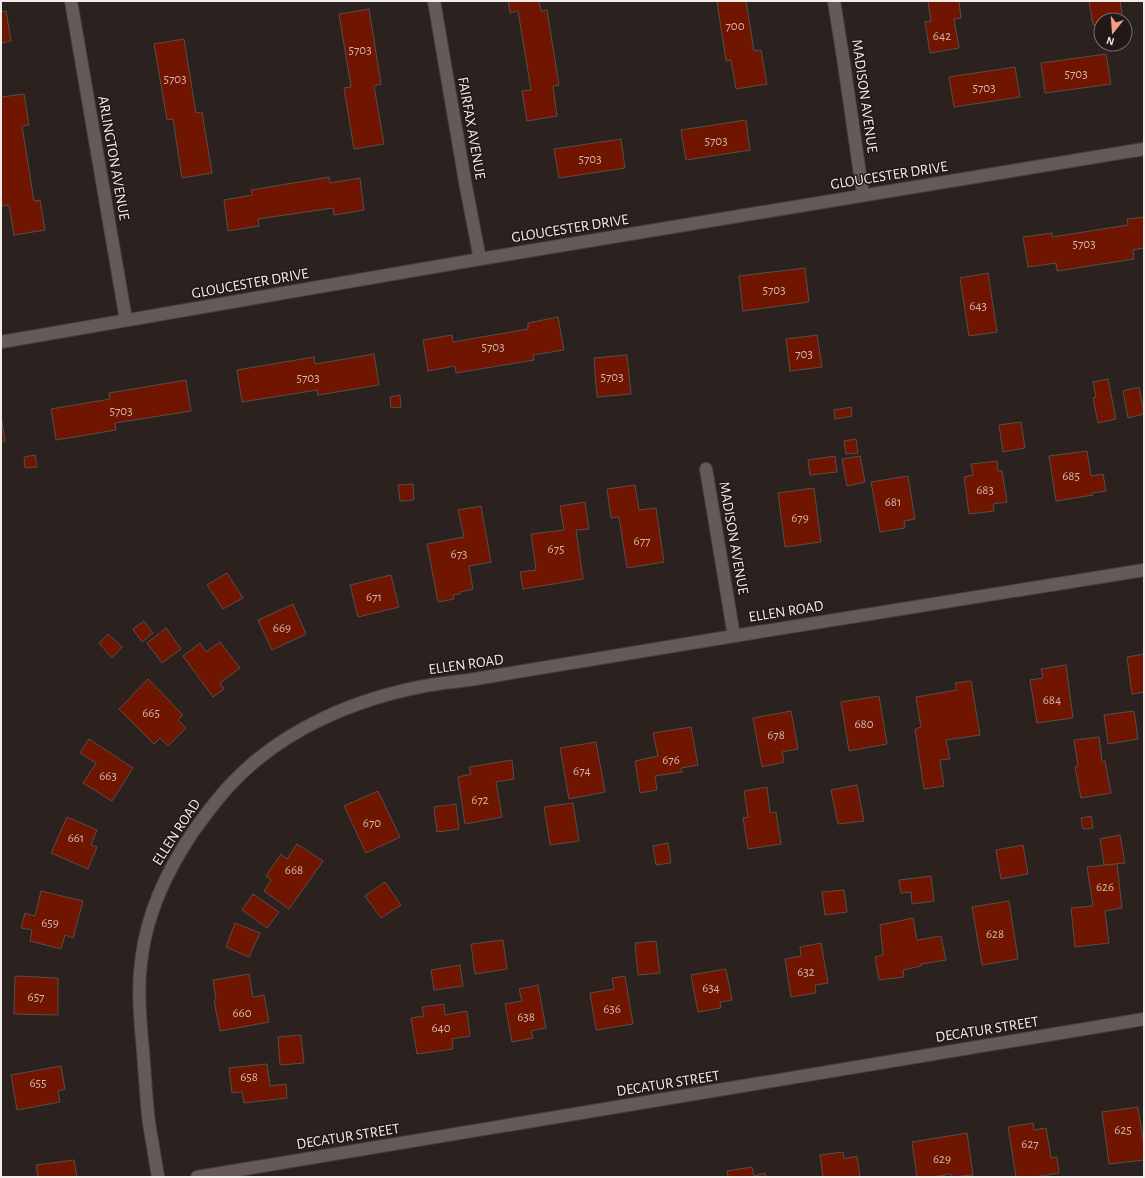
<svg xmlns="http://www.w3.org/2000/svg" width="1145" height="1178" font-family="'Alegreya Sans',sans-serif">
	<rect width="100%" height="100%" fill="#2b2220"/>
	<g fill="#701600" stroke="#584d4b">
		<path d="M508,1h31l2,10 6,-1 12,75 -6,1 4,30 -30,5 -5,-30 9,-1 -13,-79 -8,2z"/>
		<path d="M717,1h29l8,50 7,-1 6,34 -31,5 -5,-29 -5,1z"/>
		<path d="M928,1h31l2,17 -7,1 5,29 -29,5 -5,-31 6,-1z"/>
		<path d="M1089,1h31l3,19h-22v4l-8,1z"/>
		<path d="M369,9l12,75 -7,2 10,58 -30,5 -10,-61 7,-1 -12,-73z"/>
		<path d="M6,11l5,30 -10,2v-31z"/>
		<path d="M184,39l12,74 6,-1 10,61 -30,5 -9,-59 -6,1 -13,-76z"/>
		<path d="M1106,54l5,30 -66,9 -4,-30z"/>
		<path d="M1015,67l5,30 -66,10 -5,-30z"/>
		<path d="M24,94l5,31 -7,1 12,75 6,-1 5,30 -31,5 -5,-30 -7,1 -1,-6v-103z"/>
		<path d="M746,120l4,30 -64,10 -5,-30z"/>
		<path d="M621,139l4,29 -66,10 -5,-29z"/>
		<path d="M329,177l1,6 30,-5 4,32 -30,5 -1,-7 -75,11 1,7 -31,5 -4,-31 28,-5 -1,-5z"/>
		<path d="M1144,217v31l-11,2 1,9 -77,12 -1,-8 -28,4 -5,-30 29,-4v4l76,-12 -1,-6z"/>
		<path d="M805,268l4,34 -66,9 -4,-35z"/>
		<path d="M988,273l9,59 -28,4 -9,-58z"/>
		<path d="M558,317l6,33 -31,5 1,5 -78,13 -1,-7 -27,5 -5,-31 29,-5 1,7 75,-13v-6z"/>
		<path d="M817,335l5,32 -32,4 -4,-32z"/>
		<path d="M374,354l5,31 -61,10 -1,-5 -75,12 -5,-32 77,-13 1,7z"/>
		<path d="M627,355l4,39 -34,3 -3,-39z"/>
		<path d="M1108,379l8,40 -18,4 -5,-25 3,-1 -3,-15z"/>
		<path d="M186,380l5,31 -76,12 1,7 -60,10 -5,-31 59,-10 -1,-6z"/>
		<path d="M1139,387l5,27 -16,4 -5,-27z"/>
		<path d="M400,395l1,12 -10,1 -1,-11z"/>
		<path d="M851,407l1,9 -17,3 -1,-9z"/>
		<path d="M1,416l4,25 -4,1z"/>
		<path d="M1021,422l4,26 -22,4 -4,-27z"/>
		<path d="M856,439l2,14 -12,1 -2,-13z"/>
		<path d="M1087,451l4,25 12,-2 3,17 -14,2 1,2 -37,6 -7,-45z"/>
		<path d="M35,455l2,12 -12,1 -1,-11z"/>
		<path d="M835,456l2,16 -27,3 -2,-15z"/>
		<path d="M860,456l5,26 -18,4 -5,-27z"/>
		<path d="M997,461l1,10h4l5,31 -14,2 1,7 -25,3 -5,-37 9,-2 -2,-11z"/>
		<path d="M908,476l7,43 -11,2 1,7 -25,4 -9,-50z"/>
		<path d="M413,484l1,16 -14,1 -2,-16z"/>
		<path d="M635,485l4,25 17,-2 8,54 -37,6 -8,-51 -8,1 -4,-29z"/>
		<path d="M814,488l7,54 -36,5 -7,-54z"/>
		<path d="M585,502l4,27 -13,1 7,49 -60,10 -3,-17 16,-2 -5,-36 33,-4 -4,-24z"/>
		<path d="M481,506l10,56 -22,4 4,23 -13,3v2l-7,1 1,4 -16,3 -11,-58 37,-7 -6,-27z"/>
		<path d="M227,573l16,25 -20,11 -16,-24z"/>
		<path d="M391,575l8,32 -41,10 -8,-32z"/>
		<path d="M293,604l13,30 -34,16 -14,-30z"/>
		<path d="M144,621l9,12 -11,9 -9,-13z"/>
		<path d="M166,628l15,21 -19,14 -15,-20z"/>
		<path d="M108,634l14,13 -10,11 -13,-15z"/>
		<path d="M220,642l20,26 -20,15 4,6 -11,8 -30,-41 17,-13 6,9z"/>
		<path d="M1144,654v38l-12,2 -5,-37z"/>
		<path d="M1066,665l7,53 -36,5 -7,-43 13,-2 -2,-9z"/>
		<path d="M148,679l35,36 -5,5 8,8 -18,18 -8,-8 -6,6 -35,-35z"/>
		<path d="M971,681l9,54 -34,5 4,19 -10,1 4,26 -20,3 -9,-60 6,-2 -5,-30 41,-7 -2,-7z"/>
		<path d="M879,696l8,48 -38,7 -8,-49z"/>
		<path d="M791,711l7,38 -16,3 2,10 -22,5 -9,-49z"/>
		<path d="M1134,711l4,28 -30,5 -4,-29z"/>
		<path d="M691,727l7,38 -17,3 1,4 -27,4 2,14 -17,3 -5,-32 23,-5 -5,-23z"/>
		<path d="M1099,737l3,25 3,-1 6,32 -30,5 -6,-31 3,-1 -4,-26z"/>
		<path d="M89,739l44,29 -21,33 -29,-18 13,-20 -16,-10z"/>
		<path d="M596,742l9,50 -36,7 -9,-51z"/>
		<path d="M512,760l2,19 -18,3 6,35 -37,7 -7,-47 13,-3 -2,-7z"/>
		<path d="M857,785l7,36 -26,3 -7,-34z"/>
		<path d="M767,787l3,26 6,-1 5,32 -33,5 -5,-31 5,-1 -4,-26z"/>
		<path d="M378,791l22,46 -34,16 -22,-47z"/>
		<path d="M573,803l6,38 -29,4 -6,-38z"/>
		<path d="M456,804l3,25 -22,3 -3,-25z"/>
		<path d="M1091,816l2,12 -10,1 -2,-11z"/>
		<path d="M67,817l30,13 -6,15 6,2 -9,22 -37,-16z"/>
		<path d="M1120,835l5,28 -21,2 -4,-26z"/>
		<path d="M668,843l3,20 -15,2 -3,-19z"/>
		<path d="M297,844l26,17 -34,48 -25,-18 7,-11 -5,-4 15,-22 6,5z"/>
		<path d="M1023,845l5,29 -27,5 -5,-29z"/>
		<path d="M1117,864l5,44 -17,3 4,32 -34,4 -4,-39 22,-2 -6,-39z"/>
		<path d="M931,876l3,25 -22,3 -1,-12 -10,1 -2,-13z"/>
		<path d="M385,882l16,23 -20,13 -16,-22z"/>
		<path d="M844,890l3,22 -22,3 -3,-23z"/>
		<path d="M41,891l42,10 -10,37 -8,-3 -4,14 -31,-8 2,-11 -11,-2 4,-15 10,3z"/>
		<path d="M253,894l26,18 -12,16 -25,-18z"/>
		<path d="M1009,901l9,58 -36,6 -10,-58z"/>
		<path d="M913,918l4,22 24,-4 5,24 -25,4v2l-18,4 1,7 -25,3 -4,-23 8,-2 -3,-30z"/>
		<path d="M235,923l25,10 -11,24 -23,-10z"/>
		<path d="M503,940l4,29 -32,5 -4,-30z"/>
		<path d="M656,941l4,32 -22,2 -3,-32z"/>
		<path d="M821,943l7,40 -13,2 1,8 -25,4 -6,-38 16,-3 -1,-9z"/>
		<path d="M460,965l3,21 -29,4 -3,-20z"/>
		<path d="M726,969l6,31 -12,2 1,6 -23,4 -7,-37z"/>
		<path d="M249,974l4,23 11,-2 5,27 -49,9 -6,-30 2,-1 -3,-20z"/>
		<path d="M15,976l43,2v37l-44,-1z"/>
		<path d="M625,976l8,48 -37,6 -6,-37 24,-4 -2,-11z"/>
		<path d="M538,985l8,43 -15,3 2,7 -21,4 -7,-38 17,-3 -3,-12z"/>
		<path d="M444,1004l1,11 22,-4 3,25 -18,3 1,10 -36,5 -6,-36 13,-2 -2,-9z"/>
		<path d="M301,1035l3,28 -24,2 -2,-28z"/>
		<path d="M267,1064l3,22 16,-2 1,14 -43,5 -2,-11 -10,1 -3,-25z"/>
		<path d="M61,1066l4,23 -7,2 2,11 -43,8 -6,-35z"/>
		<path d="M1138,1107l6,39v14l-35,4 -7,-52z"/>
		<path d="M1033,1123l1,7 12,-2 5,30 6,-1 2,16 -24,4h-19l-8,-50z"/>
		<path d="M967,1133l6,42 -21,2 -1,-3 -19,3h-15l-5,-35z"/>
		<path d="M843,1152l1,7 13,-3 3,21h-37l-3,-22z"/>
		<path d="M74,1160l3,17h-39l-2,-12z"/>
		<path d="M752,1167l2,9 11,-3 1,4h-38l-1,-6z"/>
	</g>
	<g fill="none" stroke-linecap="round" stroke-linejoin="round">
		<defs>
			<g id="minor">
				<path d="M71,1l55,319"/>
				<path d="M434,1l32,186 14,72"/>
				<path d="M834,1l10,63 19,131"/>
				<path d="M1,342l479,-83 664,-110"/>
				<path d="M706,469l28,167"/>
				<path d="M158,1177c-3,-18 -6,-36 -9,-54 -3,-24 -4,-48 -6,-72 -3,-32 -6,-64 -1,-96 6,-45 26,-86 51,-123 13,-18 25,-35 41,-51 50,-52 121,-82 191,-95 14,-3 29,-4 44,-6l265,-44 410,-66"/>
				<path d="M197,1177l947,-158"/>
			</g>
		</defs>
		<use href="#minor" stroke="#494140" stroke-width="14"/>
		<use href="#minor" stroke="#655a58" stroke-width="12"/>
	</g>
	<g text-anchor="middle" stroke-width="3" stroke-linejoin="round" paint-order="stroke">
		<g font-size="13" fill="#d2b6b0">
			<text x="735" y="30">700</text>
			<text x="942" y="40">642</text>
			<text x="360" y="54">5703</text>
			<text x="1076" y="78">5703</text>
			<text x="175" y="83">5703</text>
			<text x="984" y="92">5703</text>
			<text x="716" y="145">5703</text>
			<text x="590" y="163">5703</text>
			<text x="1084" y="248">5703</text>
			<text x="774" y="294">5703</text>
			<text x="978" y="310">643</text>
			<text x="493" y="351">5703</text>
			<text x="804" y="358">703</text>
			<text x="612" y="381">5703</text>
			<text x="308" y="382">5703</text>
			<text x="121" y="415">5703</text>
			<text x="1071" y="480">685</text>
			<text x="985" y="494">683</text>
			<text x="893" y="506">681</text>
			<text x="800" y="522">679</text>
			<text x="642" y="545">677</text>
			<text x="556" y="553">675</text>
			<text x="459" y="558">673</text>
			<text x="374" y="601">671</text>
			<text x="282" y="632">669</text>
			<text x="1052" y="704">684</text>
			<text x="151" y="717">665</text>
			<text x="864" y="728">680</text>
			<text x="776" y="739">678</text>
			<text x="671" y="764">676</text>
			<text x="582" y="775">674</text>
			<text x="108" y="780">663</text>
			<text x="480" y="804">672</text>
			<text x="372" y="827">670</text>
			<text x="76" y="842">661</text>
			<text x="294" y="874">668</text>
			<text x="1105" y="891">626</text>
			<text x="50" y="927">659</text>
			<text x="995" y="938">628</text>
			<text x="806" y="976">632</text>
			<text x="711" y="992">634</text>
			<text x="36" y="1001">657</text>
			<text x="612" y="1013">636</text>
			<text x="242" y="1017">660</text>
			<text x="526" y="1021">638</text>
			<text x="441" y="1032">640</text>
			<text x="249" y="1081">658</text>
			<text x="38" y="1087">655</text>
			<text x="1123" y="1134">625</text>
			<text x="1030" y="1148">627</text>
			<text x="942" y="1163">629</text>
		</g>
		<g font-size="15" fill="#f2ecea" stroke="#211917">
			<text transform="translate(865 96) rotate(82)" y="5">MADISON AVENUE</text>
			<text transform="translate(472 128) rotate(80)" y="5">FAIRFAX AVENUE</text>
			<text transform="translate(114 158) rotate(80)" y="5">ARLINGTON AVENUE</text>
			<text transform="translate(889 175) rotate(-9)" y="5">GLOUCESTER DRIVE</text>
			<text transform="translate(570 228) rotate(-9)" y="5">GLOUCESTER DRIVE</text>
			<text transform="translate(250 283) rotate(-10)" y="5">GLOUCESTER DRIVE</text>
			<text transform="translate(734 538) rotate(80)" y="5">MADISON AVENUE</text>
			<text transform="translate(786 611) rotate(-9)" y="5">ELLEN ROAD</text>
			<text transform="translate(466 664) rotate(-8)" y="5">ELLEN ROAD</text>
			<text transform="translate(176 832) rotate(-57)" y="5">ELLEN ROAD</text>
			<text transform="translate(987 1029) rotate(-9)" y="5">DECATUR STREET</text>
			<text transform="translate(668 1083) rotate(-9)" y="5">DECATUR STREET</text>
			<text transform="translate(348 1136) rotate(-9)" y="5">DECATUR STREET</text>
		</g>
	</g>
	<rect width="1145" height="1178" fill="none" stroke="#f2ecea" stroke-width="4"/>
	<g transform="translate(1113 32) rotate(197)"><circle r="19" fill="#211917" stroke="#756d6b"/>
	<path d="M0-3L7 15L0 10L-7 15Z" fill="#f49e89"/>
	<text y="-6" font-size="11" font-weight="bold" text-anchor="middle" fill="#f2ecea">N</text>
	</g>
</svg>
